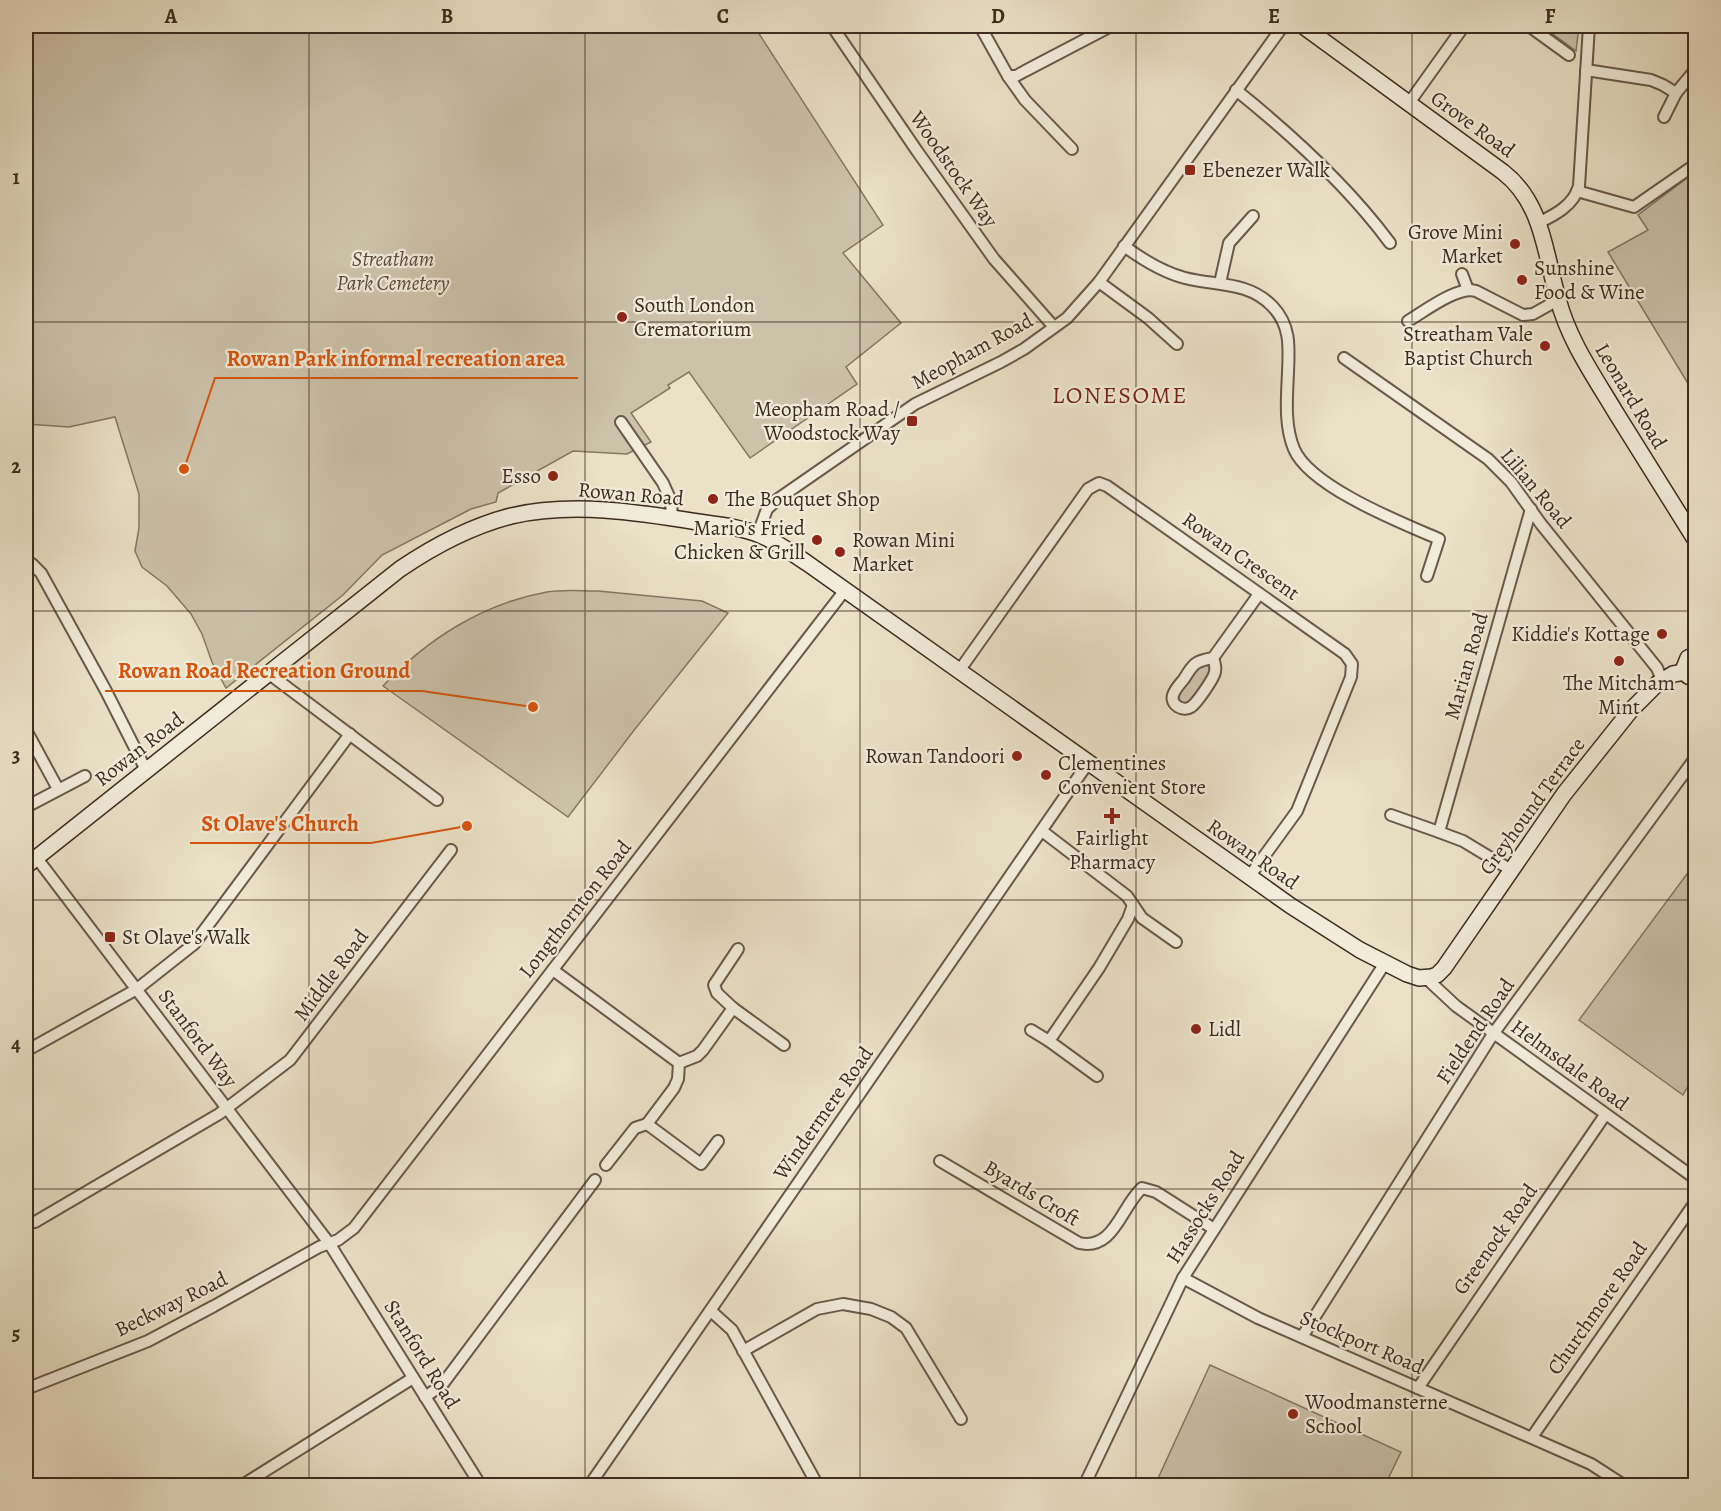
<svg xmlns="http://www.w3.org/2000/svg" width="1721" height="1511" font-family="Alegreya,serif">
	<rect width="100%" height="100%" fill="#eae1c6"/>
	<filter id="stains"><feTurbulence type="fractalNoise" baseFrequency=".00333" numOctaves="4"/><feColorMatrix values="0 0 0 0 .2 0 0 0 0 .09 0 0 0 0 .02 0 0 0 .5 -.17"/></filter>
	<radialGradient id="worn" r=".72"><stop offset=".6" stop-color="#630" stop-opacity="0"/><stop offset="1" stop-color="#630" stop-opacity=".3"/></radialGradient>
	<g fill="#ccc2aa" stroke="#847764" stroke-width="1.5">
		<path d="M26,26h728l129,199 -40,28 58,70 -55,44 11,17 -107,74 -61,-86 -21,13 2,3 -39,25 20,29 -24,12 -54,-3 -75,42 -2,9 -25,7 -89,46 -39,40 -117,93 -14,-26 -10,-28 -11,-20 -24,-28 -25,-19 -7,-16 4,-23v-34l-24,-77 -46,10 -43,-3z"/>
		<path d="M1542,26h37l-3,25z"/>
		<path d="M1695,172v223l-87,-143 40,-22 -10,-15z"/>
		<path d="M598,591l104,10 26,12 -93,116 -67,88 -185,-131c44,-47 101,-83 164,-94 16,-3 35,-1 51,-1z"/>
		<path d="M1206,664l3,3 1,6 -19,27 -4,3h-6l-3,-8 19,-28z"/>
		<path d="M1695,863v211l-12,21 -104,-75z"/>
		<path d="M1210,1365l191,87 -16,33h-230z"/>
	</g>
	<g fill="none" stroke-linecap="round" stroke-linejoin="round">
		<defs>
			<g id="street">
				<path d="M832,26l85,125 77,108 60,68"/>
				<path d="M980,26l28,50h8l9,-5 86,-45"/>
				<path d="M1529,26l40,29"/>
				<path d="M1586,70l65,10 12,5 13,8 20,-24"/>
				<path d="M1008,76l17,24 47,49"/>
				<path d="M1236,90c56,45 111,95 154,153"/>
				<path d="M1409,103l55,-77"/>
				<path d="M1664,117l12,-24"/>
				<path d="M1577,191l57,16 62,-43"/>
				<path d="M1538,223c17,-8 36,-18 41,-37l10,-160"/>
				<path d="M1124,246c19,14 38,26 61,32 31,8 64,3 88,29 18,19 16,41 15,65 -1,25 -4,53 6,77 16,38 108,74 145,90l-12,37"/>
				<path d="M1462,274l6,16"/>
				<path d="M1099,282l49,36 29,26"/>
				<path d="M1220,283l9,-40 24,-27"/>
				<path d="M1408,321c17,-10 49,-35 68,-30l47,24 10,-1 25,-14"/>
				<path d="M1344,358l144,101 23,23 30,42 116,144 5,12"/>
				<path d="M621,422l42,61 8,18 1,17"/>
				<path d="M758,534l9,-25 11,-10 137,-95 86,-42 23,-13 43,-31 32,-36 184,-256"/>
				<path d="M26,562l6,2 9,9 65,118 40,79"/>
				<path d="M1213,658c2,5 3,9 2,14 -1,6 -18,31 -24,35 -8,5 -21,-2 -18,-12 2,-6 7,-11 11,-16 9,-15 11,-18 29,-21l46,-64"/>
				<path d="M959,671l129,-182 11,-6 8,3 238,168 7,10 -1,13 -54,134 -48,66"/>
				<path d="M268,673l169,127"/>
				<path d="M26,730l32,59"/>
				<path d="M26,807l59,-31"/>
				<path d="M1391,815l48,17"/>
				<path d="M1042,831l85,65 15,22 34,24"/>
				<path d="M36,857l293,386 152,243"/>
				<path d="M1511,870l-48,-29 -24,-9 92,-323"/>
				<path d="M553,970l126,93 -1,16 -4,9 -27,36 -12,4 -29,37"/>
				<path d="M1426,978l30,28 240,173"/>
				<path d="M733,1008l-16,-15 -3,-8 24,-36"/>
				<path d="M1031,1030l18,11"/>
				<path d="M26,1051l111,-62 57,-45 156,-210"/>
				<path d="M679,1063l18,-7 6,-6 30,-42 51,37"/>
				<path d="M1097,1076l-48,-35 50,-73 29,-49 5,-14"/>
				<path d="M647,1124l54,40 17,-23"/>
				<path d="M940,1161l139,82c35,8 42,-36 63,-55l14,4 58,37"/>
				<path d="M35,1222l184,-108 71,-54 161,-210"/>
				<path d="M1183,1278l75,40 333,146 34,22"/>
				<path d="M711,1311l21,19 86,156"/>
				<path d="M1302,1337l191,-303 203,-277"/>
				<path d="M743,1351l74,-42 26,-5 28,5 20,8 15,11 55,91"/>
				<path d="M1418,1388l187,-273"/>
				<path d="M26,1389l122,-48 66,-35 105,-59 19,-7 16,-12 491,-638"/>
				<path d="M425,1397l17,-12 153,-205"/>
				<path d="M1532,1437l164,-236"/>
				<path d="M241,1486l172,-108"/>
				<path d="M589,1486l499,-723"/>
				<path d="M1084,1486l99,-208 202,-315"/>
				<path d="M1690,1486l6,-11"/>
			</g>
			<g id="secondary">
				<path d="M1303,26l200,146c40,31 42,82 55,127 11,42 36,77 58,114 27,43 53,85 80,128"/>
				<path d="M1696,654l-8,4 -4,10 4,8 8,3"/>
				<path d="M26,866l374,-297c34,-23 72,-43 111,-53 61,-14 126,-4 187,6 21,3 42,5 62,13 17,7 32,18 47,28l484,343 69,44 47,24 12,4 12,-1 6,-2 7,-7 120,-174 67,-84 26,-26 16,-10 12,-2"/>
			</g>
		</defs>
		<use href="#street" stroke="#685949" stroke-width="14"/>
		<use href="#secondary" stroke="#3c2c1f" stroke-width="18"/>
		<use href="#street" stroke="#f1ecda" stroke-width="10"/>
		<use href="#secondary" stroke="#f1ecda" stroke-width="15"/>
	</g>
	<path fill="none" stroke="#3c2c1f" stroke-width="1.5" stroke-opacity="0.55" d="M309,26v1460M585,26v1460M860,26v1460M1136,26v1460M1412,26v1460M26,322h1670M26,611h1670M26,900h1670M26,1189h1670"/>
	<g fill="#8f2418" stroke="#f1ecda" stroke-width="2">
		<rect x="1184" y="164" width="12" height="12" rx="3"/>
		<circle cx="1515" cy="244" r="6"/>
		<circle cx="1522" cy="280" r="6"/>
		<circle cx="622" cy="317" r="6"/>
		<circle cx="1545" cy="346" r="6"/>
		<rect x="906" y="415" width="12" height="12" rx="3"/>
		<circle cx="553" cy="476" r="6"/>
		<circle cx="713" cy="499" r="6"/>
		<circle cx="817" cy="540" r="6"/>
		<circle cx="840" cy="552" r="6"/>
		<circle cx="1662" cy="634" r="6"/>
		<circle cx="1619" cy="661" r="6"/>
		<circle cx="1017" cy="756" r="6"/>
		<circle cx="1046" cy="775" r="6"/>
		<path d="M1109 807h6v6h6v6h-6v6h-6v-6h-6v-6h6z"/>
		<rect x="104" y="931" width="12" height="12" rx="3"/>
		<circle cx="1196" cy="1029" r="6"/>
		<circle cx="1293" cy="1414" r="6"/>
	</g>
	<g text-anchor="middle" stroke-width="4.5" stroke-linejoin="round" paint-order="stroke">
		<g font-size="21" fill="#3c2c1f" stroke="#f1ecda">
			<text transform="translate(1473 124) rotate(36)" y="7">Grove Road</text>
			<text transform="translate(954 169) rotate(55)" y="7">Woodstock Way</text>
			<text transform="translate(972 351) rotate(-29)" y="7">Meopham Road</text>
			<text transform="translate(1631 396) rotate(59)" y="7">Leonard Road</text>
			<text transform="translate(1536 488) rotate(50)" y="7">Lilian Road</text>
			<text transform="translate(631 494) rotate(5)" y="7">Rowan Road</text>
			<text transform="translate(1241 556) rotate(35)" y="7">Rowan Crescent</text>
			<text transform="translate(1466 666) rotate(-74)" y="7">Marian Road</text>
			<text transform="translate(139 749) rotate(-38)" y="7">Rowan Road</text>
			<text transform="translate(1532 806) rotate(-54)" y="7">Greyhound Terrace</text>
			<text transform="translate(1253 854) rotate(35)" y="7">Rowan Road</text>
			<text transform="translate(575 909) rotate(-52)" y="7">Longthornton Road</text>
			<text transform="translate(331 975) rotate(-53)" y="7">Middle Road</text>
			<text transform="translate(1475 1031) rotate(-56)" y="7">Fieldend Road</text>
			<text transform="translate(198 1038) rotate(53)" y="7">Stanford Way</text>
			<text transform="translate(1570 1065) rotate(36)" y="7">Helmsdale Road</text>
			<text transform="translate(823 1113) rotate(-55)" y="7">Windermere Road</text>
			<text transform="translate(1032 1193) rotate(31)" y="7">Byards Croft</text>
			<text transform="translate(1205 1207) rotate(-58)" y="7">Hassocks Road</text>
			<text transform="translate(1495 1239) rotate(-55)" y="7">Greenock Road</text>
			<text transform="translate(171 1304) rotate(-26)" y="7">Beckway Road</text>
			<text transform="translate(1597 1308) rotate(-55)" y="7">Churchmore Road</text>
			<text transform="translate(1362 1342) rotate(23)" y="7">Stockport Road</text>
			<text transform="translate(422 1354) rotate(58)" y="7">Stanford Road</text>
		</g>
		<g font-size="21" fill="#3c2c1f" stroke="#f1ecda" text-anchor="start">
			<text x="1202" y="177">Ebenezer Walk</text>
			<text x="1503" y="239" text-anchor="end">Grove Mini<tspan x="1503" dy="24">Market</tspan></text>
			<text x="1534" y="275">Sunshine<tspan x="1534" dy="24">Food &amp; Wine</tspan></text>
			<text x="634" y="312">South London<tspan x="634" dy="24">Crematorium</tspan></text>
			<text x="1533" y="341" text-anchor="end">Streatham Vale<tspan x="1533" dy="24">Baptist Church</tspan></text>
			<text x="900" y="416" text-anchor="end">Meopham Road /<tspan x="900" dy="24">Woodstock Way</tspan></text>
			<text x="541" y="483" text-anchor="end">Esso</text>
			<text x="725" y="506">The Bouquet Shop</text>
			<text x="805" y="535" text-anchor="end">Mario's Fried<tspan x="805" dy="24">Chicken &amp; Grill</tspan></text>
			<text x="852" y="547">Rowan Mini<tspan x="852" dy="24">Market</tspan></text>
			<text x="1650" y="641" text-anchor="end">Kiddie's Kottage</text>
			<text x="1619" y="690" text-anchor="middle">The Mitcham<tspan x="1619" dy="24">Mint</tspan></text>
			<text x="1005" y="763" text-anchor="end">Rowan Tandoori</text>
			<text x="1058" y="770">Clementines<tspan x="1058" dy="24">Convenient Store</tspan></text>
			<text x="1112" y="845" text-anchor="middle">Fairlight<tspan x="1112" dy="24">Pharmacy</tspan></text>
			<text x="122" y="944">St Olave's Walk</text>
			<text x="1208" y="1036">Lidl</text>
			<text x="1305" y="1409">Woodmansterne<tspan x="1305" dy="24">School</tspan></text>
		</g>
		<g font-size="21" font-style="italic" fill="#594a3b" stroke="#f1ecda">
			<text x="393" y="266">Streatham<tspan x="393" dy="24">Park Cemetery</tspan></text>
		</g>
		<g font-size="24" letter-spacing="1.5" fill="#7a1f14" stroke="#f1ecda">
			<text x="1120" y="403">LONESOME</text>
		</g>
	</g>
	<path fill="none" stroke="#d7540e" stroke-width="2" d="M184 469L215 378H578M533 707L422 691H105M467 826L371 843H190"/>
	<g fill="#d7540e" stroke="#f1ecda" stroke-width="2">
		<circle cx="184" cy="469" r="6"/>
		<circle cx="533" cy="707" r="6"/>
		<circle cx="467" cy="826" r="6"/>
	</g>
	<g font-size="22" text-anchor="middle" font-weight="bold" fill="#d7540e" stroke="#f1ecda" stroke-width="4.5" stroke-linejoin="round" paint-order="stroke">
		<text x="396" y="366">Rowan Park informal recreation area</text>
		<text x="264" y="678">Rowan Road Recreation Ground</text>
		<text x="280" y="831">St Olave's Church</text>
	</g>
	<rect width="1721" height="1511" fill="none" stroke="#eae1c6" stroke-width="66"/>
	<rect x="33" y="33" width="1655" height="1445" fill="none" stroke="#3c2c1f" stroke-width="2"/>
	<g font-size="20" text-anchor="middle" font-weight="bold" fill="#3c2c1f">
		<text x="171" y="23">A</text>
		<text x="447" y="23">B</text>
		<text x="723" y="23">C</text>
		<text x="998" y="23">D</text>
		<text x="1274" y="23">E</text>
		<text x="1550" y="23">F</text>
		<text x="16" y="184">1</text>
		<text x="16" y="473">2</text>
		<text x="16" y="762">3</text>
		<text x="16" y="1051">4</text>
		<text x="16" y="1340">5</text>
	</g>
	<rect width="100%" height="100%" filter="url(#stains)"/>
	<rect width="100%" height="100%" fill="url(#worn)"/>
</svg>
